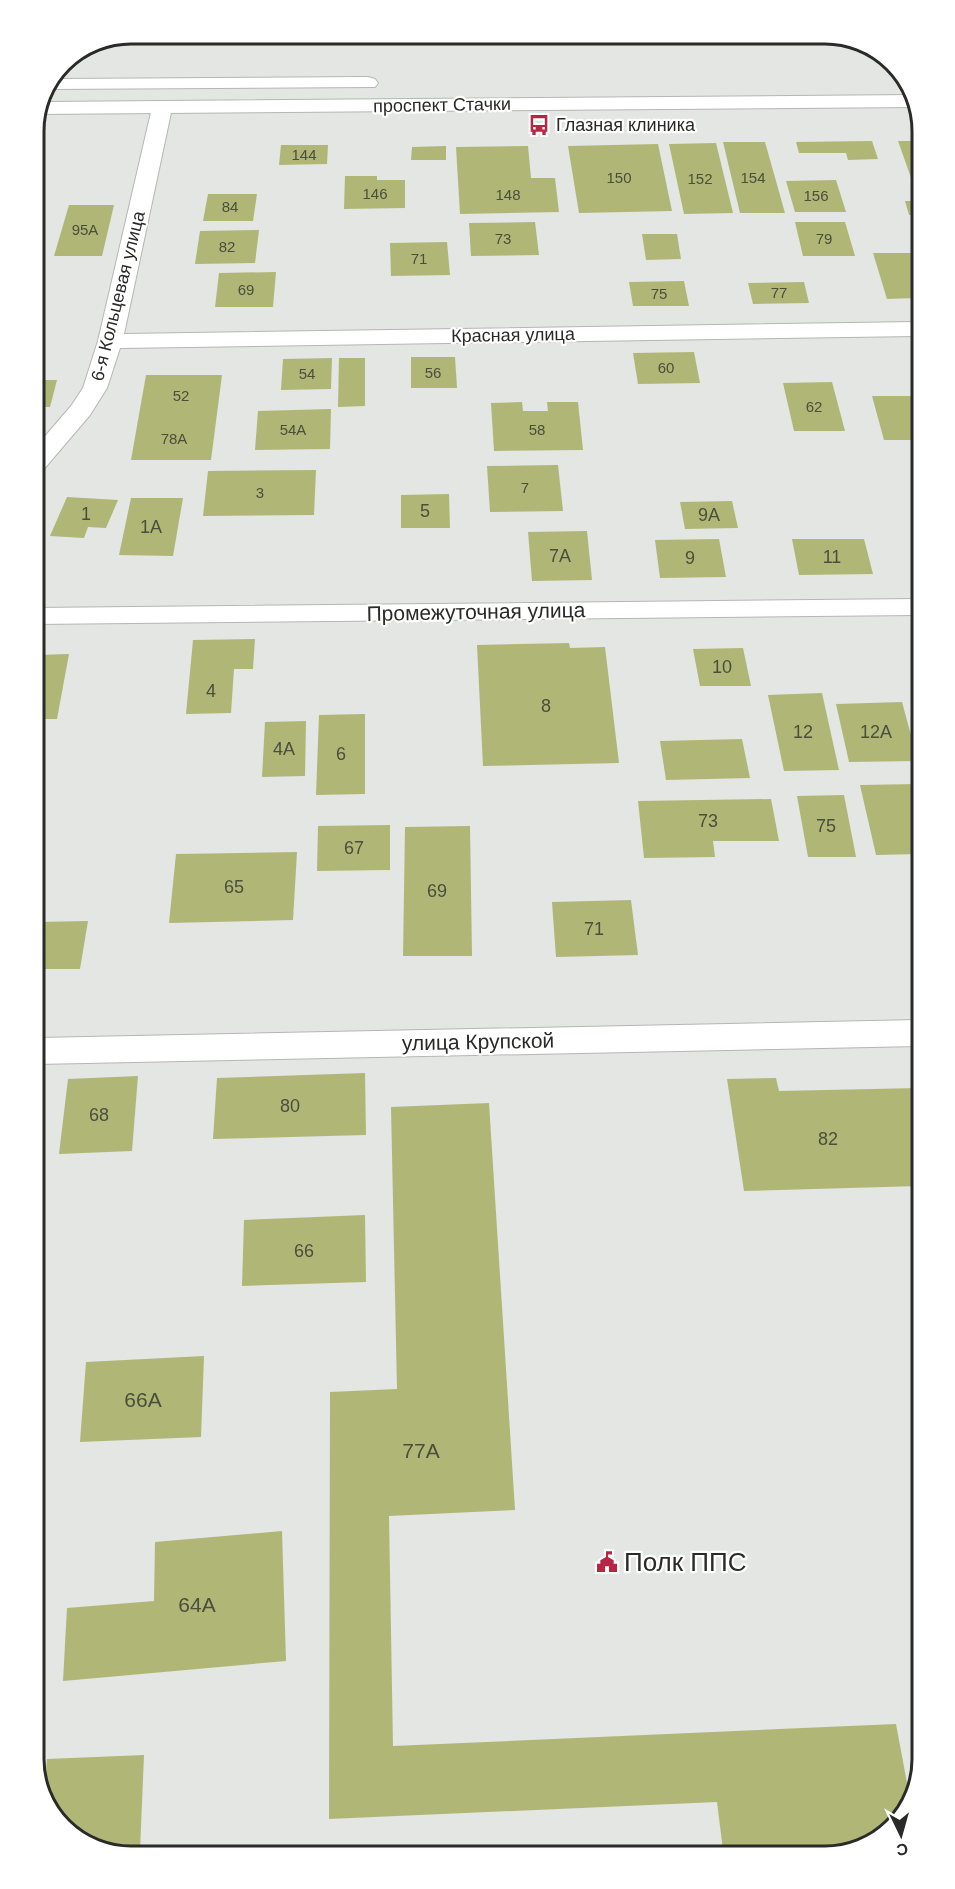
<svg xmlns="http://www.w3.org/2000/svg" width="955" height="1889" font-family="Helvetica,sans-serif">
	<rect width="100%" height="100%" fill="#e3e6e2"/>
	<g fill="#b0b776">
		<path d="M131,33h58v6l-58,1z"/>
		<path d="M208,33h38v8h-39z"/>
		<path d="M251,33h43v4l-43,1z"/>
		<path d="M307,33h158v3l-158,2z"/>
		<path d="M504,33h37l1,6h-38z"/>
		<path d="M555,33h47v3l-46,1z"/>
		<path d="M700,33h43l1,4 -43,1z"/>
		<path d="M872,141l6,18 -30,1 -2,-7h-47l-3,-11z"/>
		<path d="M898,141h17v48z"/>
		<path d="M723,142h42l20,71h-45z"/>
		<path d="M716,143l17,70 -49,1 -15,-70z"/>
		<path d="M658,144l14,67 -93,2 -11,-67z"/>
		<path d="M281,145h47l-1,19 -48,1z"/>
		<path d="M446,146v14h-35l1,-13z"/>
		<path d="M528,146l3,32h24l4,34 -99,2 -4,-67z"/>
		<path d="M345,176h32v4h28v28l-61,1z"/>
		<path d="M836,180l10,32h-51l-9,-31z"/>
		<path d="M208,194h49l-4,27h-50z"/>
		<path d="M905,201h10v14h-6z"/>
		<path d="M69,205h45l-12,51h-48z"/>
		<path d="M535,222l4,33 -68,1 -2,-33z"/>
		<path d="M795,222h50l10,34h-52z"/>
		<path d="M259,230l-4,33 -60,1 5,-33z"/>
		<path d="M642,234h35l4,25 -35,1z"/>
		<path d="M447,242l3,33 -59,1 -1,-33z"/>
		<path d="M873,253h42l1,45 -29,1z"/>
		<path d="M276,272l-3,35h-58l4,-34z"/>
		<path d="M34,279h10l-9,35h-1z"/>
		<path d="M684,281l5,25h-56l-4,-24z"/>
		<path d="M804,282l5,21 -56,1 -5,-21z"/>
		<path d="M694,352l6,31 -62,1 -5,-31z"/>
		<path d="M411,357h44l2,31h-46z"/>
		<path d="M332,358l-1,31 -50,1 2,-31z"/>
		<path d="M339,358h26v48l-27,1z"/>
		<path d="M146,375h76l-11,85h-80z"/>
		<path d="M34,380h23l-7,27h-16z"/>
		<path d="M832,382l13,49h-51l-11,-48z"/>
		<path d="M872,396h44v44h-32z"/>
		<path d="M522,402l1,9h25l-1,-9h31l5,48 -89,1 -3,-48z"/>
		<path d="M331,409l-1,40 -75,1 3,-39z"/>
		<path d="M558,465l5,46 -73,1 -3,-46z"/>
		<path d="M316,470l-2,45 -111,1 5,-45z"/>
		<path d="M449,494l1,34h-49v-33z"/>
		<path d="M67,497l51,3 -12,28 -18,-1 -4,11 -34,-2z"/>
		<path d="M131,498h52l-10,58 -54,-1z"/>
		<path d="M732,501l6,27 -53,1 -5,-27z"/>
		<path d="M587,531l5,49 -60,1 -4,-49z"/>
		<path d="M719,539l7,38 -66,1 -5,-38z"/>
		<path d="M792,539h72l9,35 -74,1z"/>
		<path d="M255,639l-2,30h-19l-3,44 -45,1 7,-74z"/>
		<path d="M569,643l1,5 35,-1 14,116 -136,3 -6,-121z"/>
		<path d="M743,648l8,38h-51l-7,-37z"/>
		<path d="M69,654l-12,65h-21l-1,-64z"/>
		<path d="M822,693l17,77 -55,1 -16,-76z"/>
		<path d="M902,702l16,59 -69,1 -13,-58z"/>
		<path d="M365,714v80l-49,1 3,-80z"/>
		<path d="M306,721l-1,55 -43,1 3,-55z"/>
		<path d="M742,739l8,39 -84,2 -6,-39z"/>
		<path d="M918,784v70l-42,1 -16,-70z"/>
		<path d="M844,795l12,62h-48l-11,-61z"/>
		<path d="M771,799l8,42h-66l2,16 -71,1 -6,-57z"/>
		<path d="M390,825v45l-73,1 1,-45z"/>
		<path d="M470,826l2,130h-69l2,-129z"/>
		<path d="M297,852l-4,68 -124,3 7,-69z"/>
		<path d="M631,900l7,55 -82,2 -4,-55z"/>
		<path d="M88,921l-8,48h-43v-47z"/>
		<path d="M365,1073l1,62 -153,4 4,-61z"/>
		<path d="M138,1076l-6,75 -73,3 9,-75z"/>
		<path d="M776,1078l3,13 140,-3v98l-175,5 -17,-112z"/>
		<path d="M489,1103l26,407 -126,6 4,230 503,-22 14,75 -5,14 -43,36 -139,1 -6,-48 -388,17 1,-427 67,-3 -6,-282z"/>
		<path d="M365,1215l1,67 -124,4 2,-66z"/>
		<path d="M204,1356l-3,81 -121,5 6,-80z"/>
		<path d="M282,1531l4,130 -223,20 4,-73 87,-7 1,-59z"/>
		<path d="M144,1755l-4,96 -27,1 -37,-13 -33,-40 4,-40z"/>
	</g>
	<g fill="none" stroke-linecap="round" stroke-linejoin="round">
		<defs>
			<g id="minor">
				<path d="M162,102l7,2 3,4 -48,226 792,-12v14l-796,12 -13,40 -17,27 -46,54 -9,3v-24l36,-42 12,-18 15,-47 54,-233 3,-4z"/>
				<path d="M917,599v16l-882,9v-16z"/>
			</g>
			<path id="tertiary" d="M919,1020v26l-882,18v-26z"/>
			<g id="primary">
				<path d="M368,77l7,2 3,4 -3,4 -326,2 7,-10z"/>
				<path d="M915,95v12l-877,7 5,-12z"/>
			</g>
		</defs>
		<use href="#minor" stroke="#b4b7b3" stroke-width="2"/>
		<use href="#tertiary" stroke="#b4b7b3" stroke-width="2"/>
		<use href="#primary" stroke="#b4b7b3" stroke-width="2"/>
		<use href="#minor" fill="#fff" fill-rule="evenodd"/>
		<use href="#tertiary" fill="#fff" fill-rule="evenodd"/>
		<use href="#primary" fill="#fff" fill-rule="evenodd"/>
	</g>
	<defs>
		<symbol id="bus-bare" viewBox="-9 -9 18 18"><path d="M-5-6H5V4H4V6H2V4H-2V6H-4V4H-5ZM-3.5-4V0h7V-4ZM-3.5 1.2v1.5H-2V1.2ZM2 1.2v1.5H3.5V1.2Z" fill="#b82644" stroke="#fff" stroke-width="2.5" paint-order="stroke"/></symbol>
		<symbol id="civic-bare" viewBox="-9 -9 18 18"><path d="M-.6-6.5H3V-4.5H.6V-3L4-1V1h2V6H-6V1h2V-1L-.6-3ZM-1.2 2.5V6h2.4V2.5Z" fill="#b82644" stroke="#fff" stroke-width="2.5" paint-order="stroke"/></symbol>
	</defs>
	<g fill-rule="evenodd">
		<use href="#bus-bare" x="524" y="110" width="30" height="30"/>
		<use href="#civic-bare" x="592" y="1547" width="30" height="30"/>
	</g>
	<g text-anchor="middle" stroke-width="4.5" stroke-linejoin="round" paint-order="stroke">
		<g font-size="15" fill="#4c4e3c">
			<text x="304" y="160">144</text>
			<text x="619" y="183">150</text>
			<text x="753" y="183">154</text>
			<text x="700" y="184">152</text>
			<text x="375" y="199">146</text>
			<text x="508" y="200">148</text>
			<text x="816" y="201">156</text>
			<text x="230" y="212">84</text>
			<text x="85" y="235">95А</text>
			<text x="503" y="244">73</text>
			<text x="824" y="244">79</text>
			<text x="227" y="252">82</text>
			<text x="419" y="264">71</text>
			<text x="246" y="295">69</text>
			<text x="779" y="298">77</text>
			<text x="659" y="299">75</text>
			<text x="666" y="373">60</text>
			<text x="433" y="378">56</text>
			<text x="307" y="379">54</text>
			<text x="181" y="401">52</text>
			<text x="814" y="412">62</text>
			<text x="293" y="435">54А</text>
			<text x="537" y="435">58</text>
			<text x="174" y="444">78А</text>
			<text x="525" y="493">7</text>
			<text x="260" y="498">3</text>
		</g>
		<g font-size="18" fill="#2a2b29" stroke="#fff">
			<text transform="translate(442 105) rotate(-1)" y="6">проспект Стачки</text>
			<text transform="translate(118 296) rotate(-76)" y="6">6-я Кольцевая улица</text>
			<text transform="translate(513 335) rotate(-1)" y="6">Красная улица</text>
		</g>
		<g font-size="18" fill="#2a2b29" stroke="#fff" text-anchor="start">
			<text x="556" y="131">Глазная клиника</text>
		</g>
		<g font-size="18" fill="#4c4e3c">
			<text x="425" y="517">5</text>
			<text x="86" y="520">1</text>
			<text x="709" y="521">9А</text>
			<text x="151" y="533">1А</text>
			<text x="560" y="562">7А</text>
			<text x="832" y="563">11</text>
			<text x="690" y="564">9</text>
			<text x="722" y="673">10</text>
			<text x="211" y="697">4</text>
			<text x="546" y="712">8</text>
			<text x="803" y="738">12</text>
			<text x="876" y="738">12А</text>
			<text x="284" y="755">4А</text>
			<text x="341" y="760">6</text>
			<text x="708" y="827">73</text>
			<text x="826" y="832">75</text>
			<text x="354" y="854">67</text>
			<text x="234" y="893">65</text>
			<text x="437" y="897">69</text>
			<text x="594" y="935">71</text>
			<text x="290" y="1112">80</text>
			<text x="99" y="1121">68</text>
			<text x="828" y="1145">82</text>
			<text x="304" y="1257">66</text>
		</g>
		<g font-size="21" fill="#2a2b29" stroke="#fff">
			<text transform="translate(476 612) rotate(-1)" y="7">Промежуточная улица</text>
			<text transform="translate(478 1042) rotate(-1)" y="7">улица Крупской</text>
		</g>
		<g font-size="21" fill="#4c4e3c">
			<text x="143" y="1407">66А</text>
			<text x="421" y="1458">77А</text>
			<text x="197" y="1612">64А</text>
		</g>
		<g font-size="26" fill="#2a2b29" stroke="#fff" text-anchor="start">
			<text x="624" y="1571">Полк ППС</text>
		</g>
	</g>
	<path d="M0 0H955V1889H0ZM131 44H825A87 87 0 0 1 912 131V1759A87 87 0 0 1 825 1846H131A87 87 0 0 1 44 1759V131A87 87 0 0 1 131 44Z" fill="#fff" fill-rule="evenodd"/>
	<path fill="none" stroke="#2a2b29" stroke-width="3" d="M131 44H825A87 87 0 0 1 912 131V1759A87 87 0 0 1 825 1846H131A87 87 0 0 1 44 1759V131A87 87 0 0 1 131 44Z"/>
	<g transform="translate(901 1835) rotate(175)" stroke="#ffffff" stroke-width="4.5" paint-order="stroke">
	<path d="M0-4.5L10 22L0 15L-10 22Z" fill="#2a2b29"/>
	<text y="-9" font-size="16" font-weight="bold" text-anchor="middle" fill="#2a2b29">С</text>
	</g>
</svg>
